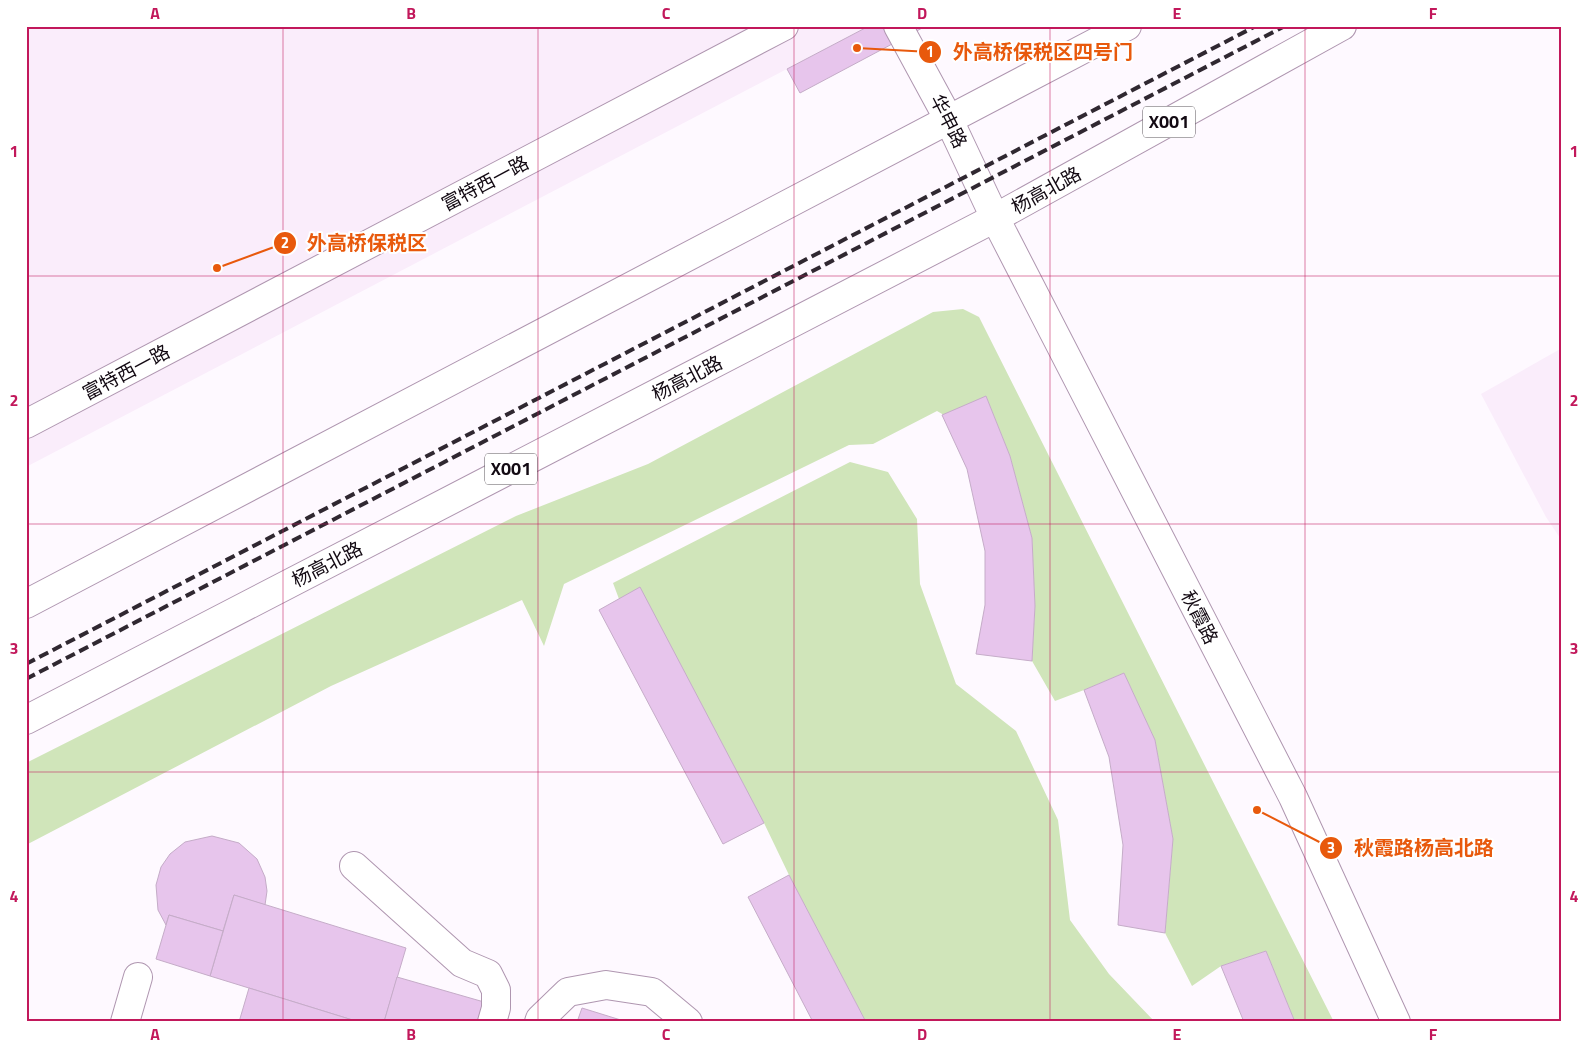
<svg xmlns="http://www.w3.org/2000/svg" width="1588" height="1048" font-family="'Titillium Web','Noto Sans SC',sans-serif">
	<rect width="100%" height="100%" fill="#fef9ff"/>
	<g fill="#faedfb">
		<path d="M26,26h843l-843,441z"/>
		<path d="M1562,348v193l-16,-24 -65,-123z"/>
	</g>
	<g fill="#d0e5ba">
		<path d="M963,309l16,8 355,705h-39l-29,-71 -45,15 -29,20 -27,-53 8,-94 -18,-99 -31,-67 -40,17 -29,11 -23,-40 3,-55 -3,-68 -22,-82 -24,-60 -37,22 -12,-7 -64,33 -24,1 -285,139 -20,62 -22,-46 -191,86 -305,159v-82l490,-247 132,-52 285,-152z"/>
		<path d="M850,462l38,10 29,47 3,65 36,100 60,47 42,89 12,100 39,54 46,48h-289l-77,-147 -25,-52 -124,-235 -21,11 -6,-16z"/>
	</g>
	<g fill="#e7c5ec" stroke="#c5acc8">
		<path d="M869,26h57l-126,67 -13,-24z"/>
		<path d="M986,396l24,60 22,82 3,68 -3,55 -56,-7 9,-49v-54l-18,-82 -25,-54z"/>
		<path d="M640,587l124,236 -41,21 -124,-234z"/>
		<path d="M1124,673l31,67 18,99 -8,94 -47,-8 5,-80 -14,-88 -25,-67z"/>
		<path d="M212,836l27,7 18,16 8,18 2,14 -2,14 -31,-10 -11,36 -54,-16 -3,10 -8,-15 -2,-25 5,-18 9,-13 15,-12z"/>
		<path d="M789,875l77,147h-53l-65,-125z"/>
		<path d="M234,895l172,53 -22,74h-25l-149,-46z"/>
		<path d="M169,915l54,16 -13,45 -54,-17z"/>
		<path d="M1266,951l29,71h-51l-23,-56z"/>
		<path d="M397,977l87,25 -6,20h-94z"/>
		<path d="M249,988l110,34h-120z"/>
		<path d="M582,1008l42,13v1h-47z"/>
	</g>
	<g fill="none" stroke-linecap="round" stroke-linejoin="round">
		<defs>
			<g id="minor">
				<path d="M898,26l51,94"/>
				<path d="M995,218l298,579 103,225"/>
				<path d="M26,424l758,-398"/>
				<path d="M354,866l108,97 26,11 8,16v18l-4,14"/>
				<path d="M125,1022l13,-45"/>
				<path d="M539,1022l1,-3 28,-27 38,-7 46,7 36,30"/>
			</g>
			<g id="major">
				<path d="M949,120l46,98"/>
				<path d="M26,604l1101,-578"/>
				<path d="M26,720l969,-502 347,-192"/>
			</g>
		</defs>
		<use href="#minor" stroke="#af96b0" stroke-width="30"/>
		<use href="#major" stroke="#af96b0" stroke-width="30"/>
		<use href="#minor" stroke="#fff" stroke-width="28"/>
		<use href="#major" stroke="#fff" stroke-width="28"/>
		<g stroke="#302831" stroke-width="4" stroke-dasharray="10 5" stroke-linecap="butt">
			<path d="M26,664l1230,-638"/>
			<path d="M26,679l1259,-653"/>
		</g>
	</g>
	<path fill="none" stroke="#c2185b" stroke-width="1" stroke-opacity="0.55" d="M283,26v996M538,26v996M794,26v996M1050,26v996M1305,26v996M26,276h1536M26,524h1536M26,772h1536"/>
	<g text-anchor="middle" stroke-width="4" stroke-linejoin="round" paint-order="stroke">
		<g fill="#fff" stroke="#595359" stroke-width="1">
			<rect x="1143" y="106.5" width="52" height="31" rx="4"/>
			<rect x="485" y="453.5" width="52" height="31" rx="4"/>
		</g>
		<g font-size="18" font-weight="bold" fill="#120912">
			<text x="1169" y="128">X001</text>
			<text x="511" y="475">X001</text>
		</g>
		<g font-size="19" fill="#120912" stroke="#fff">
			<text transform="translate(949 121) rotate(63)" y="7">华申路</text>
			<text transform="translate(485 183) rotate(-28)" y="7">富特西一路</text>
			<text transform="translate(1046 190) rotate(-29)" y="7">杨高北路</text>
			<text transform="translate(126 372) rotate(-28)" y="7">富特西一路</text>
			<text transform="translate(687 378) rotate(-27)" y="7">杨高北路</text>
			<text transform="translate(327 564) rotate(-27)" y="7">杨高北路</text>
			<text transform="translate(1200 617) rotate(63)" y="7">秋霞路</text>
		</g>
	</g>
	<path fill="none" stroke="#e8590c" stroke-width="2" d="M857 48L930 52M217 268L285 243M1257 810L1331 848"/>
	<g fill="#e8590c" stroke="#fff" stroke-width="2">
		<circle cx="857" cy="48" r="5"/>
		<circle cx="217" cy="268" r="5"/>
		<circle cx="1257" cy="810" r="5"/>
		<circle cx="930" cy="52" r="12"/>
		<circle cx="285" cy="243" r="12"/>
		<circle cx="1331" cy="848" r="12"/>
	</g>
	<g font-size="15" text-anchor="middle" font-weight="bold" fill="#fff">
		<text x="930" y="57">1</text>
		<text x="285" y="248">2</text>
		<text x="1331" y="853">3</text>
	</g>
	<g font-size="20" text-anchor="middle" font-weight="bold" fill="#e8590c" stroke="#fff" stroke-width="4" stroke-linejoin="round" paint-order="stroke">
		<text x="1043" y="59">外高桥保税区四号门</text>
		<text x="367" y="250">外高桥保税区</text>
		<text x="1424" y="855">秋霞路杨高北路</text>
	</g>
	<rect width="1588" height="1048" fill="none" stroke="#ffffff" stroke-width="55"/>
	<rect x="28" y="28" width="1532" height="992" fill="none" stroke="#c2185b" stroke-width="2"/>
	<g font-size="16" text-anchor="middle" font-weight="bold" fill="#c2185b">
		<text x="155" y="19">A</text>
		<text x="411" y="19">B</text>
		<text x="666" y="19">C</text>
		<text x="922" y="19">D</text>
		<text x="1177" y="19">E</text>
		<text x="1433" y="19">F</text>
		<text x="14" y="157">1</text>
		<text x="1574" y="157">1</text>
		<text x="14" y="406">2</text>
		<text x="1574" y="406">2</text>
		<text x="14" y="654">3</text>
		<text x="1574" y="654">3</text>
		<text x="14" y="902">4</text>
		<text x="1574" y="902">4</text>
		<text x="155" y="1040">A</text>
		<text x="411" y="1040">B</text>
		<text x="666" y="1040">C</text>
		<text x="922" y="1040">D</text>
		<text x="1177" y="1040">E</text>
		<text x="1433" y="1040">F</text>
	</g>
</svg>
